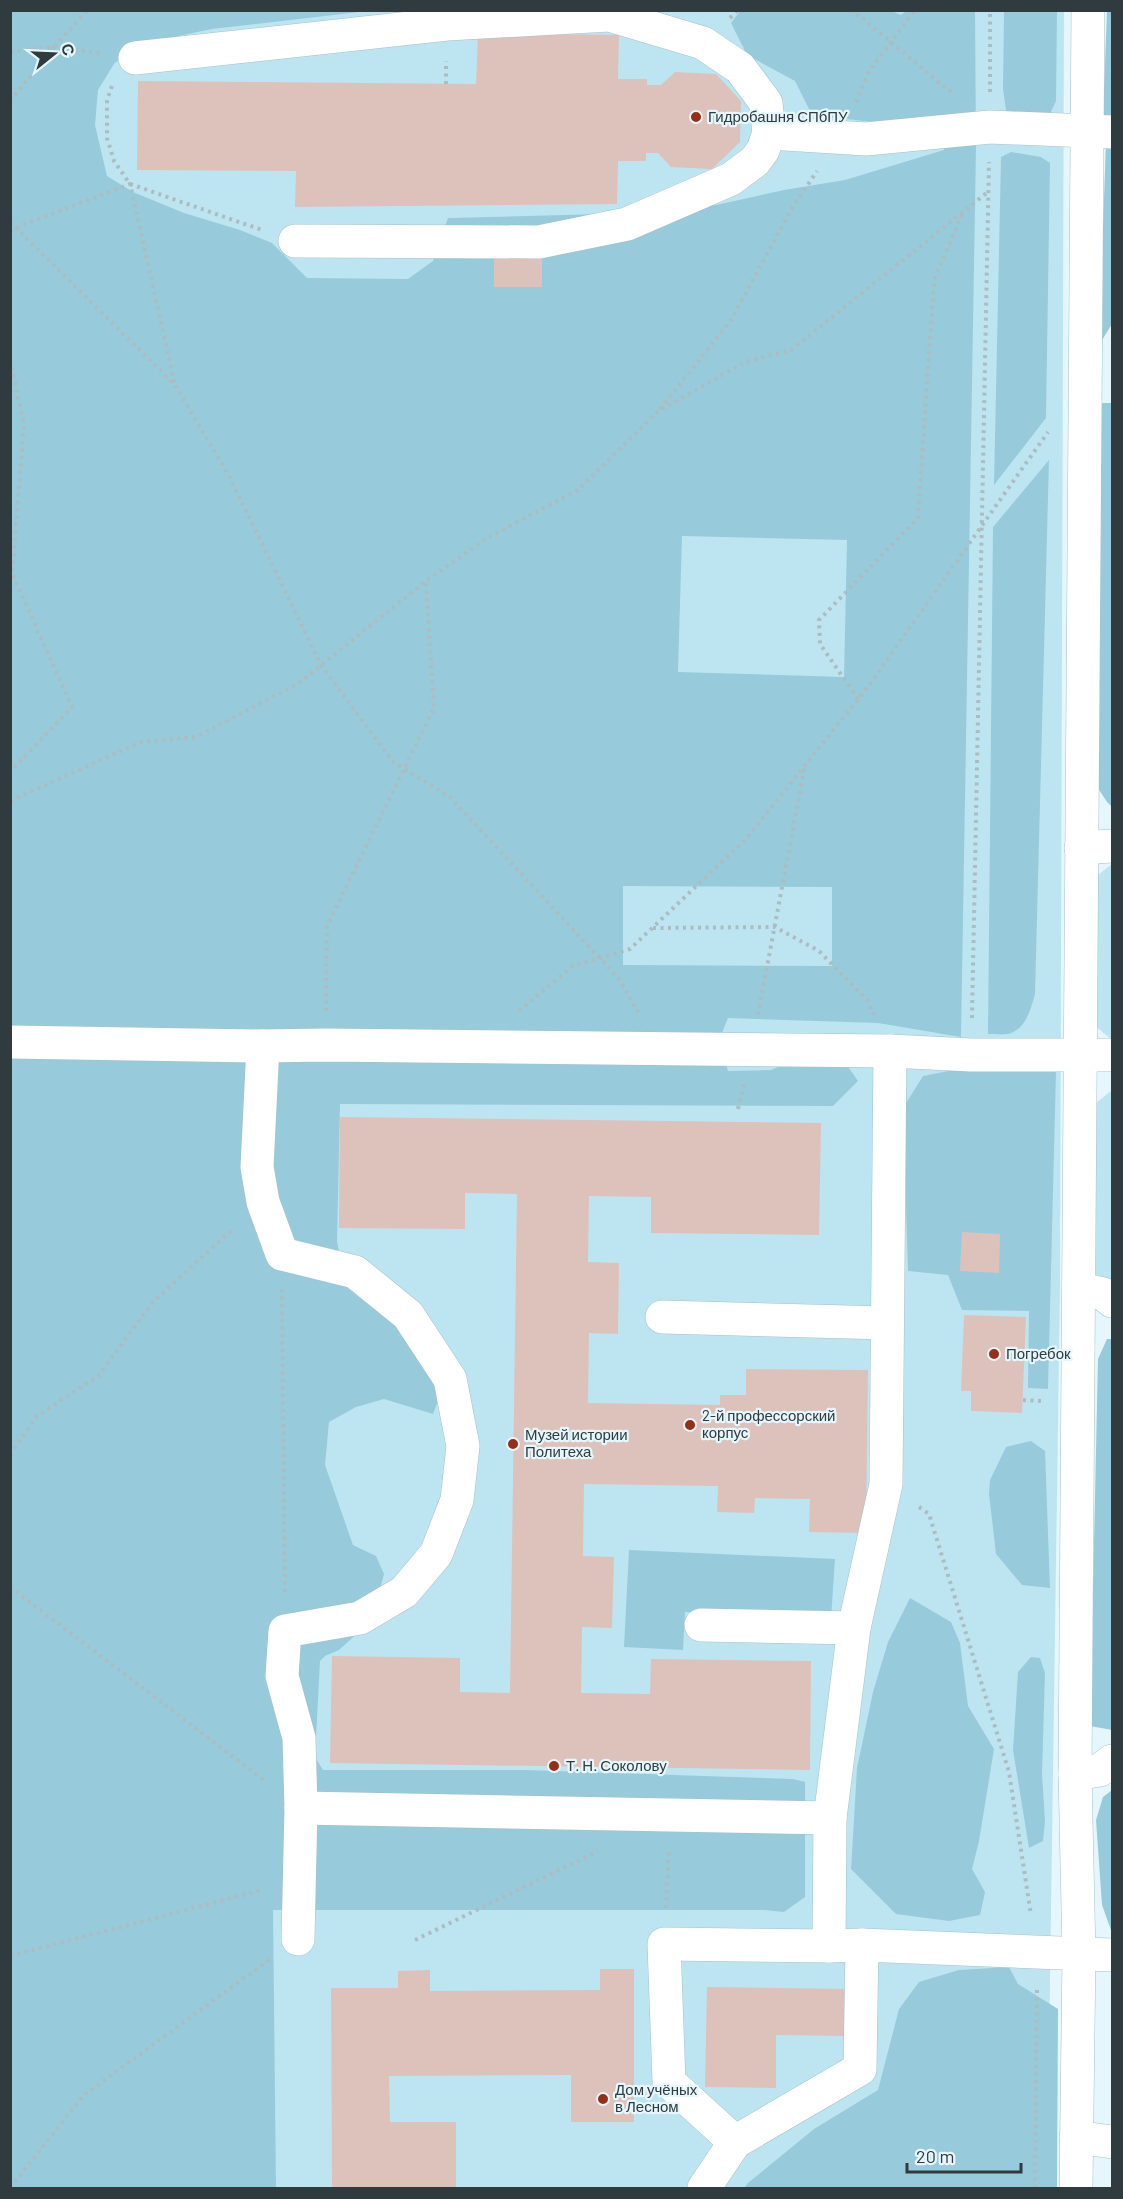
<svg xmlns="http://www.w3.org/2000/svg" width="1123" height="2199" font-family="Barlow,sans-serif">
	<rect width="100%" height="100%" fill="#e5f7fc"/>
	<g fill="#bde5f1">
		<path d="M11,11h1053l-4,1277 -13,900h-1036z"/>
		<path d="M1112,864v176l-19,-16 5,-149z"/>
		<path d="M1112,1090v195l-18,-12 1,-169z"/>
	</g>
	<g fill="#97cbdb" fill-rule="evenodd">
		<path d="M889,10l12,5 5,-4h69l1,136 -15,890 -83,-14 -150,-5 -9,22 9,31 43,-1 36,-16 35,4 16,23 -25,25 -493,-2 -3,137 8,45 65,52 33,50 -10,26 -49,-15 -28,8 -27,15 -4,43 28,80 23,11 8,18 -13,47 -32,29 -14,6 -5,5 -5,96 8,13h202l268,9 12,3v115l-21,15 -20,-2h-491l3,278h-265v-2177h357l-156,18 -76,16 -22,19 -16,26 -3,35 12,51 26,16 51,21 56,17 32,13 35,35 101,1 25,-18 15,-43 192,-5 76,-8 68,-15 61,-10 99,-30 -1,-31 -44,6 -87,-10 -17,-34 -48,-26 -16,-32 9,-12zM682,536l165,4 -3,137 -166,-5zM623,886l209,1v79l-209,-1z"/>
		<path d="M1004,11h53l-1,90 -9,19 -40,-3 -4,-28z"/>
		<path d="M1107,11h5v106h-9z"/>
		<path d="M1106,141h6v183l-13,21z"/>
		<path d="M1011,152l30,5 9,6 -4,255 -52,67 7,-328z"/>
		<path d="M1102,403h10v404l-5,-5 -11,-17z"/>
		<path d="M1049,460l-14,534c-4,14 -9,36 -27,40 -6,1 -14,0 -20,0l5,-507z"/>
		<path d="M969,1067l87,5 -8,317 -20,-1 1,-77 -67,-1 -14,-35 -40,-4 -5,-163 20,-32z"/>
		<path d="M1107,1339h5v391l-22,-4 8,-367z"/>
		<path d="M1031,1441l14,10 5,137 -28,-3 -26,-31 -7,-60 1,-14 16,-33z"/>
		<path d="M629,1550l206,9 -4,60 -146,-7 -2,38 -59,-3z"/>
		<path d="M910,1598l41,24 9,21 8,63 26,43 -15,92 -7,28 13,23 -5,23 -31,6 -53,-7 -45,-45 6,-101 16,-76 15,-50z"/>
		<path d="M1031,1657l9,1 5,15 -3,101 3,47 -2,20 -14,7 -16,-98 5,-78z"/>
		<path d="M1112,1790v143l-10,-28 -6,-85 7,-23z"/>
		<path d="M1009,1967l9,17 40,25 -1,179h-313l4,-5 66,-54 64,-39 21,-81 20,-27 40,-12z"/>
	</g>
	<g fill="#ddc1bb">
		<path d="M478,33l141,2 -1,44h29v6h14l14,-13 41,2 25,27 -1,41 -28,27 -41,-2 -13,-14h-12v8h-28l-1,43 -322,3 1,-36 -159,-1 1,-89 338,3z"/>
		<rect x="494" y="256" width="48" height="31"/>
		<path d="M340,1117l481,6 -2,112 -168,-2v-36l-62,-1 -1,66 31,1 -1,71 -29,-1 -1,70 132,2v-10h26v-26l122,1 -2,163 -57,-1 1,-33 -55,-1 -1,15 -37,-1 1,-26 -134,-2 -1,72 31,1 -2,71 -30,-1 -1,66 69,1 1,-35 160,2 -1,109 -480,-7 2,-107 128,2v34l50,1 7,-499 -52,-1v36l-126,-1z"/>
		<path d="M962,1232l38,2 -1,39 -39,-2z"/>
		<path d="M964,1315l62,2 -4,96 -51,-2v-20h-10z"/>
		<path d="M600,1969h34v153h-63v-47l-182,1 1,46h66v66h-124l-1,-200h67v-17l32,-1v21l170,-1z"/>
		<path d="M707,1987l138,2v47l-69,-1v53l-71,-1z"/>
	</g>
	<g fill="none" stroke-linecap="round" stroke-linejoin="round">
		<defs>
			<g id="minor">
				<path d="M135,58l312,-34 162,-9 94,28 37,25 26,35 3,30 -6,17 -8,11 -24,18 -104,45 -88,18 -244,-1"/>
				<path d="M769,133l97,6 124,-12 122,5"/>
				<path d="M1081,848l31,-2"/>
				<path d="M10,1042l253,4 62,-1 565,6 81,4h141"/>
				<path d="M263,1046l-6,121 6,35 19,52 73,18 53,43 42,64 13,67 -6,54 -21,54 -32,38 -44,26 -75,13 -3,45 17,62 2,70 -3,131"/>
				<path d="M1079,1289l24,5 9,7"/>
				<path d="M662,1317l225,6"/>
				<path d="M701,1625l153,3"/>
				<path d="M1075,1774l25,-4 12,-9"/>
				<path d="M301,1808l529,10"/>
				<path d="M829,1946l1,-128 24,-190 32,-144 4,-433"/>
				<path d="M1076,2137l36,5"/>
				<path d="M735,2142l-66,-60 -5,-138 165,2 33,-1 250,10"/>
				<path d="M704,2188l31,-46 125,-73 2,-124"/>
				<path d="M1076,2188l3,-234 -4,-180 13,-1764"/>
			</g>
		</defs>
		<use href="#minor" stroke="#a5c1c9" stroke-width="34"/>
		<g stroke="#acbcc1" stroke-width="4" stroke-dasharray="3 4.5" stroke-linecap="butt">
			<path d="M850,10l12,8 86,72 7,3"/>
			<path d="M730,18l8,-8"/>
			<path d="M10,52l44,-5 33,-37"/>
			<path d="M446,84v-23"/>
			<path d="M112,86l-5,14v38l7,23 16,23 132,46"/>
			<path d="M990,92v-82"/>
			<path d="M10,101l44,-54 47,6"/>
			<path d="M856,102l13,-31 46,-61"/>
			<path d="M10,222l165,163 53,89 93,191 72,97 56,34 170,183 19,33"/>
			<path d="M10,232l13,-7 107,-41 45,201"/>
			<path d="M10,360l14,66 -12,147 60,134 -62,65"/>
			<path d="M660,409l71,-89 61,-112 25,-37"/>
			<path d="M858,699l-38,-55 -1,-24 99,-102 16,-238 29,-68"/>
			<path d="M10,801l131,-59 55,-5 103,-54 127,-102 61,-43 91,-48 79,-78 88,-50 46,-12 198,-159"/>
			<path d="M653,928l122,-1 44,24 49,50 6,14"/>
			<path d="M326,1011l1,-85 107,-218 -8,-126"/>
			<path d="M519,1011l54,-45 57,-17 115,-109 123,-153 180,-255"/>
			<path d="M758,1015l47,-250"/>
			<path d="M972,1018l17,-856"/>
			<path d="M738,1109l6,-25"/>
			<path d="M282,1289l3,305"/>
			<path d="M1023,1400l18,1"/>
			<path d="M10,1455l27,-39 61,-40 55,-74 81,-74"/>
			<path d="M919,1507l10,7 80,258 22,143"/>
			<path d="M10,1587l255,194"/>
			<path d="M666,1908l3,-58"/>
			<path d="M415,1940l183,-89"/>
			<path d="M10,1956l252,-66"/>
			<path d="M10,2188l73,-92 187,-137"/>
			<path d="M1035,2188l2,-200"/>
		</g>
		<use href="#minor" stroke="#fff" stroke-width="33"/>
	</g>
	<g fill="#972e18" stroke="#e5f7fc" stroke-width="2">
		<circle cx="696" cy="117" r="6"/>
		<circle cx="994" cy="1354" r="6"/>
		<circle cx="690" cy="1425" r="6"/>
		<circle cx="513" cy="1444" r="6"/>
		<circle cx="554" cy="1766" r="6"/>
		<circle cx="603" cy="2099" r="6"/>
	</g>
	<g text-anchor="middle" stroke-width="4.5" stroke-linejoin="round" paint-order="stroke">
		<g font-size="15" fill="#2f3b3e" stroke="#e5f7fc" text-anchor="start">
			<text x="708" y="122">Гидробашня СПбПУ</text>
			<text x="1006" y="1359">Погребок</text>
			<text x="702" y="1421">2-й профессорский<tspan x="702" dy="17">корпус</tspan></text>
			<text x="525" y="1440">Музей истории<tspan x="525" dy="17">Политеха</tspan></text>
			<text x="566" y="1771">Т. Н. Соколову</text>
			<text x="615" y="2095">Дом учёных<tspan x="615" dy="17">в Лесном</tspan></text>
		</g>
	</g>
	<rect width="1123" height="2199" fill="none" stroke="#2f3b3e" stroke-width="24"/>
	<g transform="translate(54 54) rotate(72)" stroke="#e5f7fc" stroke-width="4.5" paint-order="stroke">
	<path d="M0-4.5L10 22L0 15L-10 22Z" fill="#2f3b3e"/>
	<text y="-9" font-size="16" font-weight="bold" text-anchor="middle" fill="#2f3b3e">С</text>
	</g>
	<path d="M907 2163v9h114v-9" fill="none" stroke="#2f3b3e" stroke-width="3"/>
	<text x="916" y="2163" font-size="18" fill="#2f3b3e" stroke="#e5f7fc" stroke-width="4.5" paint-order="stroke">20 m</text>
</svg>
